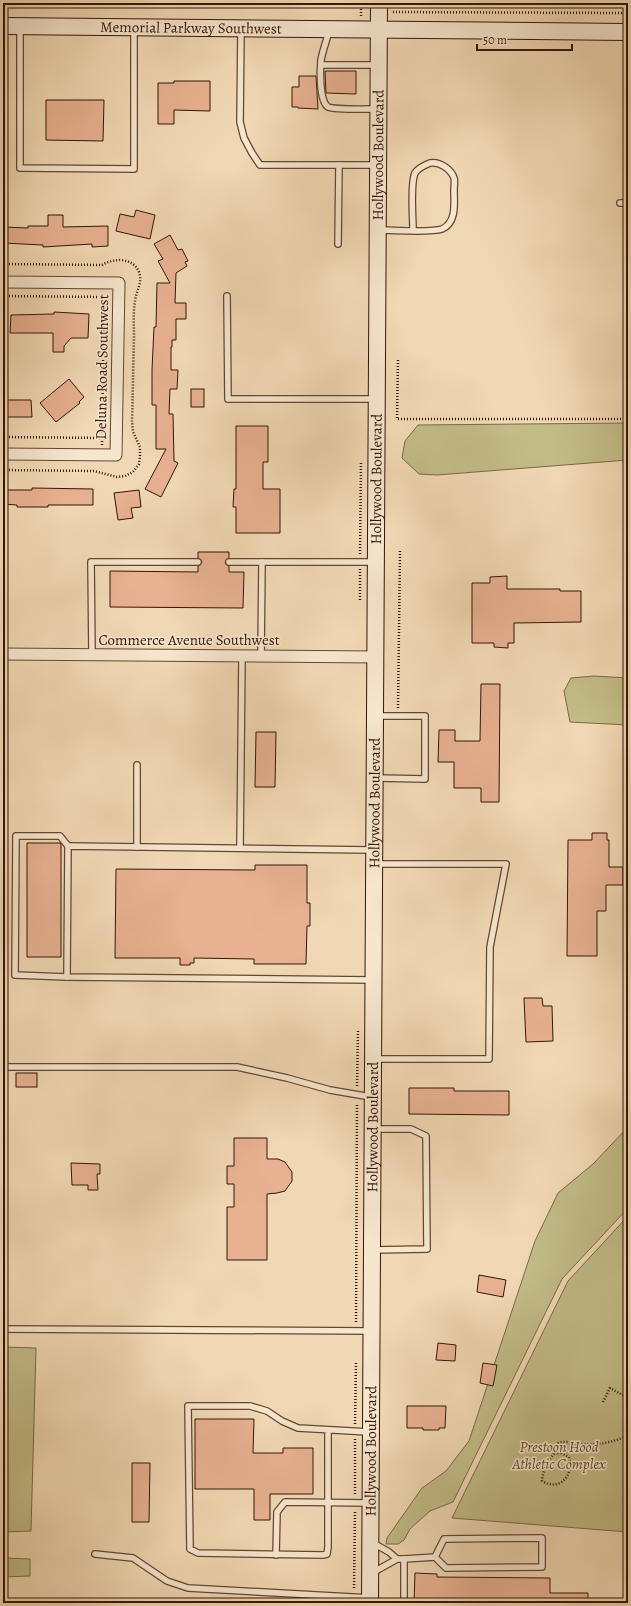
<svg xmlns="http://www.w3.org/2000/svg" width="631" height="1606" font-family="Alegreya,serif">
	<rect width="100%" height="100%" fill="#f1d8b4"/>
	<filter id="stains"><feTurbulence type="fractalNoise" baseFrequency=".005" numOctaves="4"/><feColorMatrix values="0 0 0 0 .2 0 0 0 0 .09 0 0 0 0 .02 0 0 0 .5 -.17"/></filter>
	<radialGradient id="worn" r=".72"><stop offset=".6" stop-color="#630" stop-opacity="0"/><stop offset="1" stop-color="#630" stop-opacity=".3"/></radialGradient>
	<g fill="#c2bc88" stroke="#7b6848">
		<path d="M628,423v37l-191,15 -18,-1 -17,-16 3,-17 13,-16z"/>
		<path d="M594,676l34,2v47l-58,-3 -6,-31 7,-13z"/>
		<path d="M628,1127v81l-66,71 -109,223 -23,9 -20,18 -6,11 -6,4h-12l1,-6 35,-50 24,-17 23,-30 66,-200 23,-48 35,-29z"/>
		<path d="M628,1216v316l-176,-14 116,-237z"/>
		<path d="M3,1347l33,1 -5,183 -28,1z"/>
		<path d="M3,1558l27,1v17l-27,1z"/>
	</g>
	<g fill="#e8b191" stroke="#341507">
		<path d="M325,71h31v23l-30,-1z"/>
		<path d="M299,76h17l2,33 -20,-1v-1h-6v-20h7z"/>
		<path d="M174,81h36v30l-36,-1v14h-16v-41h16z"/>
		<path d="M46,100h58l-1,41 -57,-1z"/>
		<path d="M136,210l19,5 -5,24 -34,-8 4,-17 14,3z"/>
		<path d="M48,215h15v12l45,-1v20l-16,1v-3l-49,3v-2l-40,-2v-16l25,1v-2h20z"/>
		<path d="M170,235l8,15 4,-1 6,12 -3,1 2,4 -11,7 -1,30h11v16h-10v21h-4v7h-1v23h7l-1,19h-7l-1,25h4l1,47 4,2 -17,34 -16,-8 21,-40h-10v-44h-4v-35l2,-43h2l1,-44h13l-12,-22 5,-2 -9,-15z"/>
		<path d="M54,312l35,2 -1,24h-17l-7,8v6h-11v-19h-43l1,-18 43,-1z"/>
		<path d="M69,379l15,18 -5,5 1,1 -24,19 -16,-19z"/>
		<rect x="191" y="389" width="13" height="18"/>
		<path d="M3,400h28l1,17h-29z"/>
		<path d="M236,426h32v36h-5v27h17v44h-44v-26h-3l1,-18h2z"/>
		<path d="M32,488l61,1v16h-45v2h-31v-2l-14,-1v-14h29z"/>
		<path d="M139,490l2,17 -10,1 2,10 -15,2 -4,-27z"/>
		<path d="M198,552h31v6l-4,4 1,2 3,2v6h15l-1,36 -133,-1v-36l88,1v-6l2,-1 2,-3 -1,-2 -3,-2z"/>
		<path d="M507,576v13h53v2h21v31l-67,1v20h-6v5l-14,-1v-4h-22v-60h18v-6z"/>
		<path d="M481,684h19l-1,118h-18v-14h-27v-26h-16l1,-32h16v11h25z"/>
		<path d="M256,732h20l-1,55h-20z"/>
		<path d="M592,833h15v7h2v27h14v18h-17v26h-9v45h-30l1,-116h24z"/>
		<path d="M27,843h33l1,1v113h-34z"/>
		<path d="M255,865h52v38h3v23h-3l-1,38h-52v-5l-60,-1v5h-4v2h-10v-7h-65l1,-89 139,1z"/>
		<path d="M524,998h18l1,8h9l1,35 -27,1z"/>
		<rect x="16" y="1073" width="21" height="14"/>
		<path d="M409,1088h45v3h55v24l-100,-1z"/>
		<path d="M234,1138h33v21h11l7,3 7,10v9l-7,10 -8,2 -10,1v66h-40v-53h7v-23h-7v-18h7z"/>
		<path d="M71,1163l29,1v10h-3l1,16h-10v-5h-16z"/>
		<path d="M479,1275l27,5 -3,17 -26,-5z"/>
		<path d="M438,1343l18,2 -1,16 -19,-1z"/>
		<path d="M483,1363l14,2 -4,21 -13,-3z"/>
		<path d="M407,1406h39l-1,22h-6v2h-16v-2h-16z"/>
		<path d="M195,1419h59l-1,34h30v-5h30v46h-43v26h-16v-31h-59z"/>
		<path d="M132,1463h18l-1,59h-17z"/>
		<path d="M415,1573l22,1v3l113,1v15h38v10h-174z"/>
	</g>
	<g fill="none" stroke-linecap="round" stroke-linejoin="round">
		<defs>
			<g id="lane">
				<path d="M20,28v140l114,1v-140"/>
				<path d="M241,29l-1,93 4,16 8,15 8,12h117"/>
				<path d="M329,30c-2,10 -6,19 -8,30 -1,9 -2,41 7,47 7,3 40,2 49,2"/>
				<path d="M321,65h56"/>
				<path d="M620,203h8"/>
				<path d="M378,230c16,0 52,3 64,-1 15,-6 12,-27 12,-39 0,-3 1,-9 0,-12 -3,-9 -15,-17 -24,-15 -5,2 -12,5 -15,10 -5,11 -2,44 -2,57"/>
				<path d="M338,244l1,-79"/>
				<path d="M227,296l1,103h147"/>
				<path d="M229,562h33"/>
				<path d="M92,654l-1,-92h107"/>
				<path d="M261,656l1,-94h112"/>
				<path d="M375,716h50v63l-49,-1"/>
				<path d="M137,765v82"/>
				<path d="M240,848l2,-192"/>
				<path d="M372,850l-304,-4 -1,131 305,3"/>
				<path d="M67,977l-52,-2 1,-139h44l8,10"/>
				<path d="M373,1059h116l1,-112 16,-83h-131"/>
				<path d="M3,1067h234l50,11 43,12 41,7"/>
				<path d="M372,1250l55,-1 -1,-113 -15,-7h-37"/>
				<path d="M3,1329l368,2"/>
				<path d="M328,1430v117l-1,7 -4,1 -125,-2 -8,-4 -2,-143h62l17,5 15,10 16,7 71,4"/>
				<path d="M373,1543l16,9 8,7"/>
				<path d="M95,1554l38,4 34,23 21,7 182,10"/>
				<path d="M276,1555l1,-43 8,-10 85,1"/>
				<path d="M404,1559l31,-2 9,-18 98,-1v29l-96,1 -11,-11"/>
				<path d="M372,1573l25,-14h7v44"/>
			</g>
			<g id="street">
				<path d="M3,282l116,1 -3,172 -113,-1"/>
				<path d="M3,654l373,3"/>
			</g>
			<g id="secondary">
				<path id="s1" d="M3,26l625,6"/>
				<path id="s2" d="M370,1603l9,-1600"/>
			</g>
		</defs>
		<use href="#lane" stroke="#634632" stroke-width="8"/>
		<use href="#street" stroke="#634632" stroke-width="13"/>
		<use href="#secondary" stroke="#341507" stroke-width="18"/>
		<g stroke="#341507" stroke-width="2.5" stroke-dasharray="1 2" stroke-linecap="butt">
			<path d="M393,12l235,1"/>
			<path d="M361,16v-13"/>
			<path d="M3,264l99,1c11,-7 31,-8 37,7 4,11 -3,19 -4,29 -2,12 -1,25 -1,37 -1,28 -1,55 -2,83l1,11 7,15v9l-1,8 -6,8 -8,4 -8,1 -23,-6 -91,-1"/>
			<path d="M3,296l101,1"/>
			<path d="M398,360l-1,59h231"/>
			<path d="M3,437l99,1"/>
			<path d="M102,445l2,-148"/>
			<path d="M360,554l1,-91"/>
			<path d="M360,569v31"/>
			<path d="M398,708l2,-157"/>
			<path d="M357,1086l1,-55"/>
			<path d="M356,1322l1,-219"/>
			<path d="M603,1402l7,-14 18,10"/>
			<path d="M355,1424l1,-61"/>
			<path d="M561,1453l8,4c5,18 -9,35 -27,24 1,-10 5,-20 12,-27z"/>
			<path d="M554,1454l2,-10c8,-4 16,-1 25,0 17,1 32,-1 47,-9"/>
			<path d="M355,1494v-55"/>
			<path d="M354,1588l1,-77"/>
		</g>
		<use href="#lane" stroke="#f6e6ce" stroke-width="5.5"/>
		<use href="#street" stroke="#f6e6ce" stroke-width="11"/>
		<use href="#secondary" stroke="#f6e6ce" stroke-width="16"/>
	</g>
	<g text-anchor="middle" stroke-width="3" stroke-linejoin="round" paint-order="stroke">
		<g font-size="15" fill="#341507" stroke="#f6e6ce">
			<text dy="5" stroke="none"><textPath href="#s1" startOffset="188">Memorial Parkway Southwest</textPath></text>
			<text dy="5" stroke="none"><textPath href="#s2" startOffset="1448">Hollywood Boulevard</textPath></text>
			<text transform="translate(102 367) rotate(-89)" y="5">Deluna Road Southwest</text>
			<text dy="5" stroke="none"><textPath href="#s2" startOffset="1124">Hollywood Boulevard</textPath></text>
			<text x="189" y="645">Commerce Avenue Southwest</text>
			<text dy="5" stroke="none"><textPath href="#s2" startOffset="800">Hollywood Boulevard</textPath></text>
			<text dy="5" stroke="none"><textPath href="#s2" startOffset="476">Hollywood Boulevard</textPath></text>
			<text dy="5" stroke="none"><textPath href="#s2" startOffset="152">Hollywood Boulevard</textPath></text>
		</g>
		<g font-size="15" font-style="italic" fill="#5f472e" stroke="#f6e6ce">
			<text x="559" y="1452">Prestoon Hood<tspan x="559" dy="17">Athletic Complex</tspan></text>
		</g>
	</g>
	<rect width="631" height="1606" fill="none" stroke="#f1d8b4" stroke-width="16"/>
	<rect x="4" y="4" width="623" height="1598" fill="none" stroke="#341507" stroke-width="2"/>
	<rect x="8" y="8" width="615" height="1590" fill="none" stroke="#341507"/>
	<path d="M477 44v6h95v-6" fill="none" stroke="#341507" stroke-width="2"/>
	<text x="483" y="44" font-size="12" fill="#341507" stroke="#f6e6ce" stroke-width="3" paint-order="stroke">50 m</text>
	<rect width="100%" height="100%" filter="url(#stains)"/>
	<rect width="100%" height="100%" fill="url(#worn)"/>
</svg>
